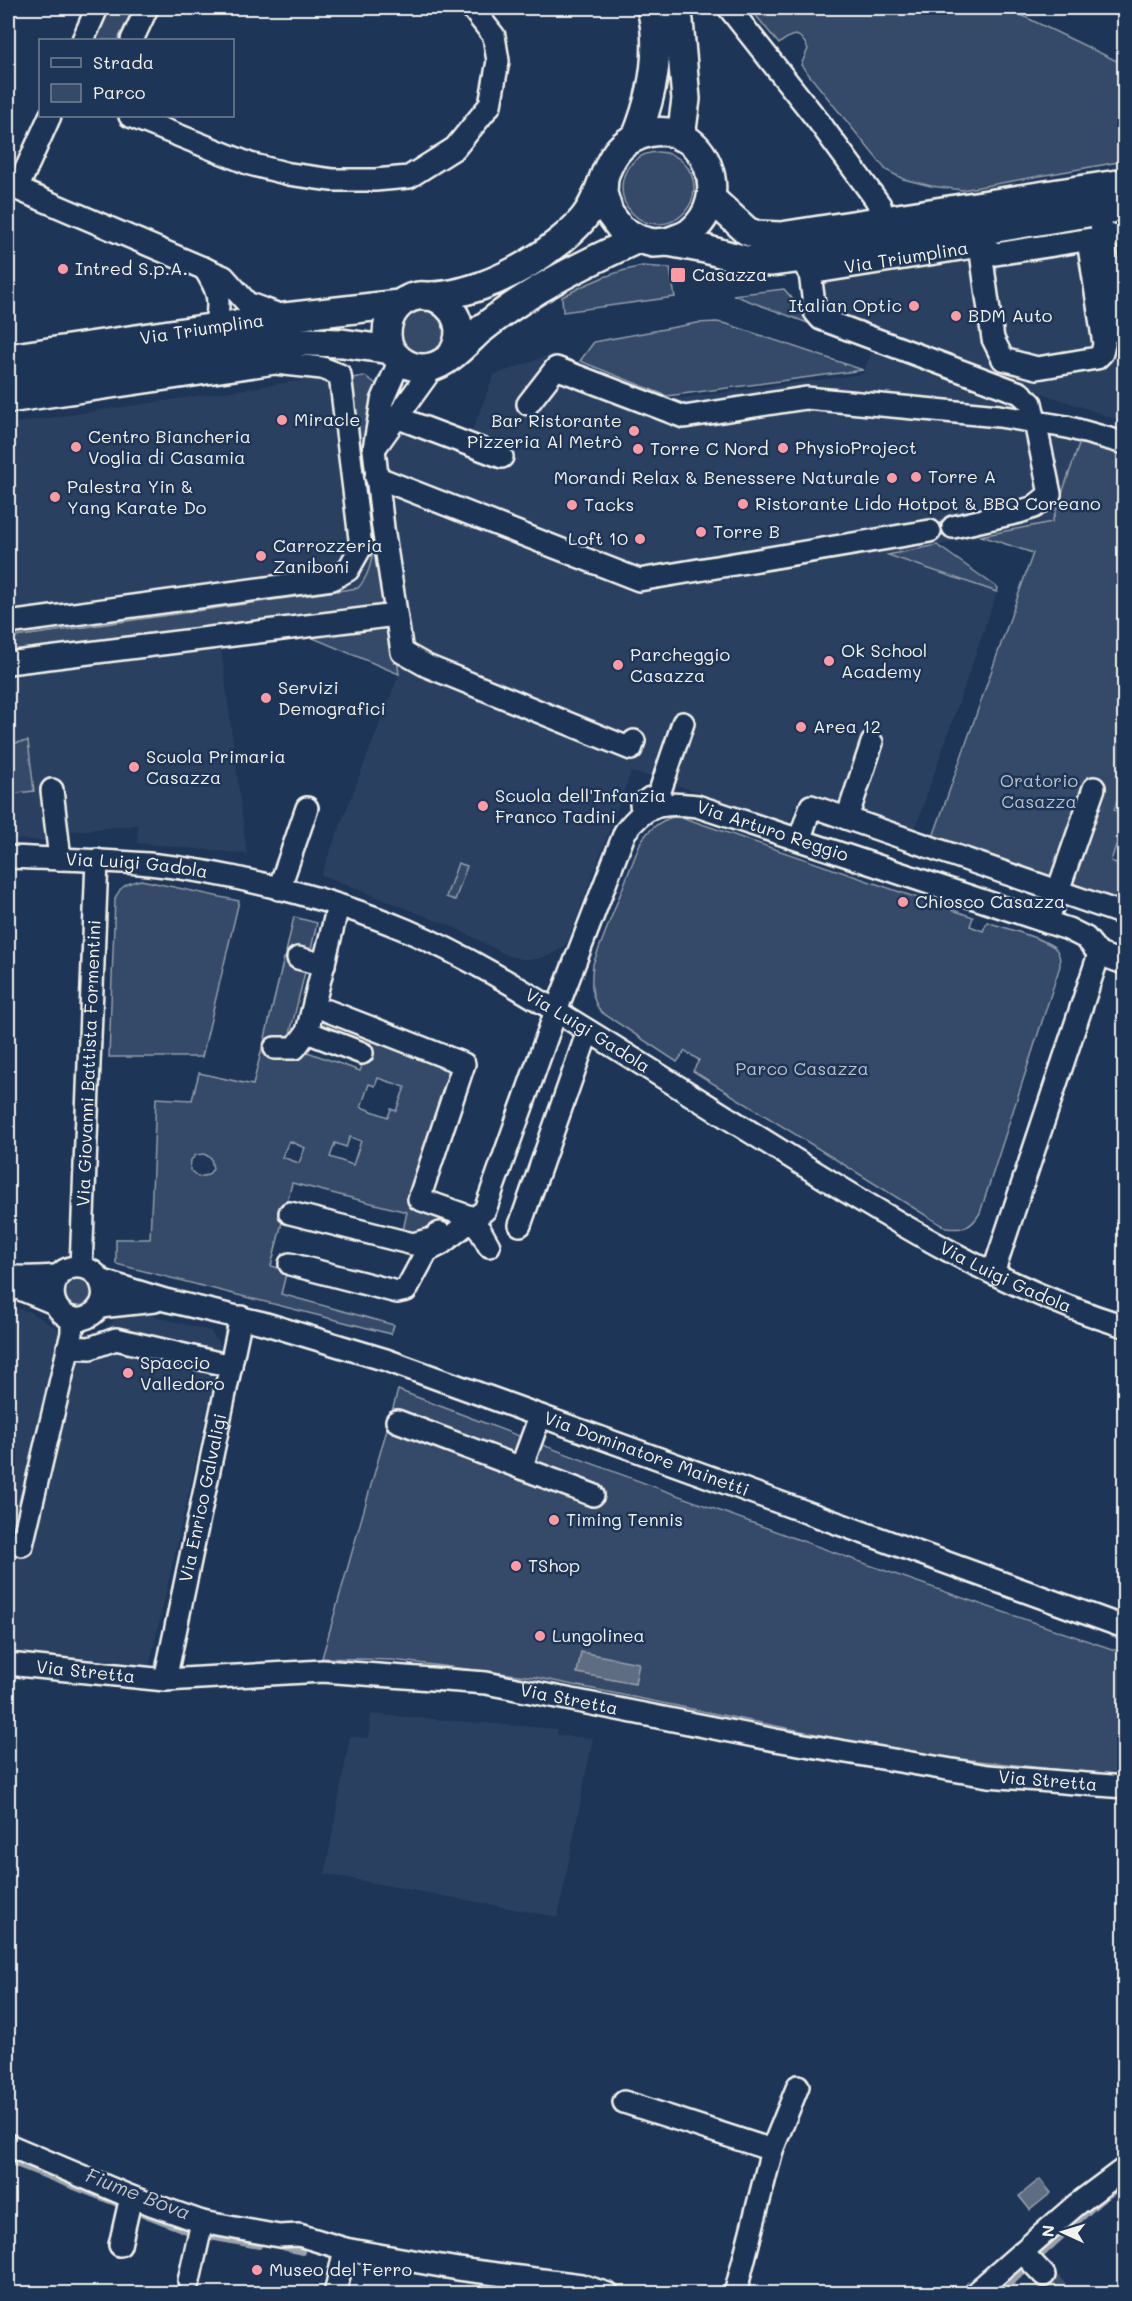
<svg xmlns="http://www.w3.org/2000/svg" width="1132" height="2301" font-family="Mali,sans-serif">
	<rect width="100%" height="100%" fill="#1d3557"/>
	<filter id="ink" filterUnits="userSpaceOnUse"><feTurbulence type="fractalNoise" baseFrequency=".0167" numOctaves="2"/><feDisplacementMap in="SourceGraphic" scale="12" xChannelSelector="R" yChannelSelector="G"/><feConvolveMatrix kernelMatrix="1 2 1 2 8 2 1 2 1" color-interpolation-filters="sRGB"/></filter>
	<g filter="url(#ink)">
		<g fill="#2a4060">
			<path d="M1102,248l22,137v37l-88,-31 8,38 36,13 -28,80 -163,33 108,37 -84,243 -114,-39 -10,27 -136,-46 -22,-5 -63,169 -7,8 -11,6 -13,4h-15l-13,-3 -56,-29 -132,-52 78,-201 -10,-69 -12,-204 93,35 24,-61 58,-21 114,46 197,-26 16,-41 -59,-24 -4,-31 156,-22 2,12z"/>
			<path d="M352,373l21,177 -2,14 -5,12 -8,12 -350,50v-214z"/>
			<path d="M221,646l26,208 -110,-11 1,-18 -93,9v7l-37,-2v-45l26,-3 -6,-50 -20,3v-74z"/>
			<path d="M8,1307l20,4 32,19 12,3h21l11,-4 13,-11 12,-5 9,-1 72,19 10,13 -2,19 -69,305 -141,-15z"/>
			<path d="M371,1714l186,15v6l36,3 -35,179 -233,-43 25,-138 18,2z"/>
		</g>
		<g fill="#354a67" stroke="#949ea8" stroke-width="1.5" fill-rule="evenodd">
			<path d="M107,8h26l-15,32h-26z"/>
			<path d="M750,8h256l113,54 5,31v68l-162,29 -31,-4 -28,-7 -17,-9 -85,-105 7,-16c-8,-18 -15,-17 -29,-5z"/>
			<circle cx="658" cy="188" r="36"/>
			<path d="M642,266l28,2 5,29 -112,15 -1,-15c26,-15 50,-25 80,-31z"/>
			<path d="M784,289l32,37 -83,-31z"/>
			<circle cx="423" cy="331" r="23"/>
			<path d="M717,322l10,2 136,46 -196,26 -87,-35 14,-19 103,-19z"/>
			<path d="M365,376l10,7 4,5 10,217 -381,51v-18l350,-50c10,-11 13,-24 15,-38l-21,-172z"/>
			<path d="M1044,429l80,21v330l-10,30 10,4v6l-13,41 13,5v41l-192,-67 101,-287 -52,-17 71,-14 28,-80z"/>
			<path d="M937,545l61,43 -1,4 -109,-37z"/>
			<path d="M388,626l5,3 6,45 -91,-38z"/>
			<path d="M28,741l6,50 -26,3v-50z"/>
			<path d="M673,817l11,1 289,99 -3,9 13,5 4,-9c15,5 59,17 68,26 5,5 5,12 5,18l-80,247c-9,15 -16,17 -34,15l-253,-157 6,-11 -14,-9 -8,11 -76,-50c-11,-14 -10,-31 -8,-48l48,-123c8,-11 17,-20 32,-24z"/>
			<path d="M458,863l9,3 -12,34 -9,-3z"/>
			<path d="M141,880l98,21 -37,156h-93l6,-158c5,-13 12,-16 26,-19z"/>
			<path d="M294,917l23,6 -8,35 -23,-6z"/>
			<path d="M284,958l23,6 -20,82 -23,-4z"/>
			<path d="M373,1036l80,30 -42,136 40,14c-10,18 -29,20 -48,15l4,-19 -115,-29 -21,83 16,4 -6,24 113,31 -3,9 -275,-70v-25h34l6,-141 36,2 7,-27 54,12 9,-37 19,4 21,-2 58,21zM378,1078l27,9 -9,24 -5,-2 -3,8 -27,-10 8,-23 6,2zM350,1137l11,4 -8,24 -23,-8 5,-14 11,4zM289,1141l16,7 -6,15 -17,-6zM204,1154l7,4 2,11 -5,6 -10,2 -8,-7 1,-10 5,-5z"/>
			<circle cx="78" cy="1292" r="14"/>
			<path d="M398,1390c240,92 482,182 726,263v124l-209,-23 -381,-77 -142,-17 -70,-2z"/>
		</g>
		<g fill="#5e6d82" stroke="#9aa2ab" stroke-width="1.5">
			<path d="M581,1652l58,11 -4,21 -58,-11z"/>
			<path d="M1040,2179l11,14 -21,17 -11,-14z"/>
		</g>
		<g fill="none" stroke-linecap="round" stroke-linejoin="round">
			<g stroke="#9aa2ab" stroke-width="6">
				<path d="M8,2161l186,73"/>
				<path d="M204,2236l55,10"/>
				<path d="M271,2244l31,8"/>
				<path d="M999,2294l100,-92 25,-18"/>
			</g>
			<path stroke="#3d516d" stroke-width="21" stroke-dasharray="21 10" stroke-linecap="butt" d="M1044,2275l16,19"/>
			<defs>
				<g id="minor">
					<path d="M729,8l90,114 61,83 4,16"/>
					<path d="M83,40l14,-32"/>
					<path d="M132,40l15,-32"/>
					<path d="M130,116l120,48 39,10 43,6h43l34,-3 46,-29 35,-43 8,-44 -4,-25 -22,-28"/>
					<path d="M8,185l216,92 23,26 38,14"/>
					<path d="M17,189l33,-73"/>
					<path d="M1101,223l18,108 5,4"/>
					<path d="M978,231l15,108 10,20 34,9 60,-10 5,-5 2,-9 -16,-104"/>
					<path id="s1" d="M802,262l8,11 170,-27 16,8 128,-20"/>
					<path d="M204,268c15,23 17,32 11,59"/>
					<path d="M810,273l5,39 6,7 199,74 11,10 19,91 -16,13 -15,5 -66,15"/>
					<path d="M400,360l-18,41 -8,48 59,-82"/>
					<path d="M8,402l267,-39 47,5 18,7 21,172 -13,23 -16,9 -324,44"/>
					<path d="M528,404l28,-36 128,49 122,-19 193,18 68,11 57,16"/>
					<path d="M396,417l106,40"/>
					<path d="M374,449l9,79 19,124 25,14 204,83 3,-8"/>
					<path d="M376,477l263,103 291,-49"/>
					<path d="M8,663l388,-48"/>
					<path d="M52,790l8,69"/>
					<path d="M641,805l9,-7 8,-1 25,-74"/>
					<path d="M847,818l25,-75"/>
					<path d="M801,835l10,-29 313,108"/>
					<path id="s2" d="M8,857c47,2 94,3 141,7 80,8 184,35 257,66 68,29 132,70 194,108 63,40 126,79 189,118 107,67 215,133 335,170"/>
					<path d="M279,889l28,-81"/>
					<path d="M338,906l-31,126 55,21"/>
					<path d="M1047,922l47,-134"/>
					<path d="M298,958l26,7"/>
					<path d="M328,1011l136,53 -45,135 57,20"/>
					<path d="M275,1048h20l12,-16"/>
					<path d="M290,1213l123,31 19,-5 8,-6"/>
					<path d="M520,1225l68,-194"/>
					<path d="M480,1230l9,16"/>
					<path id="s3" d="M290,1264l107,28 9,-2 21,-39 14,-7 44,-34 71,-199 69,-179c22,-29 37,-30 72,-26l371,123 18,9 13,16 25,9"/>
					<path id="s4" d="M81,1267l16,-407"/>
					<path d="M993,1273l106,-319"/>
					<path d="M8,1277c15,0 31,1 46,-1 5,0 7,-3 11,-6 15,-8 33,0 37,15 3,9 1,19 -6,26 -23,23 -55,-6 -38,-35"/>
					<path id="s5" d="M100,1280l65,20 98,23 123,37 738,267"/>
					<path d="M8,1284l46,19"/>
					<path d="M100,1307l55,-6"/>
					<path d="M68,1347l22,1 26,-9 115,27"/>
					<path d="M397,1421l196,74"/>
					<path d="M521,1468l19,-52"/>
					<path d="M22,1545l50,-212v-15"/>
					<path id="s6" d="M8,1664l157,16 158,-9 163,12 289,57 213,36 136,11"/>
					<path id="s7" d="M165,1680l76,-363"/>
					<path d="M624,2102l148,48"/>
					<path d="M8,2145l123,52 71,25 77,14 20,-1 46,14 113,20 123,16 27,9"/>
					<path d="M120,2245l11,-48"/>
					<path d="M1022,2252l22,23"/>
					<path d="M189,2281l13,-59"/>
					<path d="M335,2294l10,-45"/>
					<path d="M735,2294l37,-144 26,-64"/>
					<path d="M974,2294l102,-89 48,-36"/>
				</g>
				<g id="major">
					<path d="M675,8l4,13 7,78 -5,38"/>
					<path d="M636,137c17,-42 26,-86 15,-129"/>
					<path d="M604,177l-1,16 6,20 12,16 17,10 15,4 15,-1 37,7 41,11 24,2 80,-10 274,-45"/>
					<path d="M712,199l35,32 10,4 24,1 343,-53"/>
					<path d="M638,239c-57,26 -112,53 -160,93 -12,11 -31,32 -47,35 -21,5 -44,-11 -44,-33 0,-19 12,-35 31,-38 5,-1 9,1 14,0 15,0 34,-5 49,-10 14,-5 31,-13 45,-21 18,-11 51,-35 62,-53 20,-30 15,-68 60,-79 58,-13 87,66 41,100 -6,4 -15,6 -21,9"/>
					<path d="M432,296c25,11 34,33 21,57"/>
					<path id="s8" d="M8,358l277,-41 114,-13"/>
					<path d="M8,381l271,-40 63,2 49,7"/>
				</g>
			</defs>
			<use href="#minor" stroke="#f4f1e8" stroke-width="26"/>
			<use href="#major" stroke="#f4f1e8" stroke-width="32"/>
			<use href="#minor" stroke="#1d3557" stroke-width="21"/>
			<use href="#major" stroke="#1d3557" stroke-width="27"/>
		</g>
	</g>
	<g fill="#ff9aa2" stroke="#1d3557" stroke-width="2">
		<circle cx="63" cy="269" r="6"/>
		<rect x="670" y="267" width="16" height="16" rx="3"/>
		<circle cx="914" cy="306" r="6"/>
		<circle cx="956" cy="316" r="6"/>
		<circle cx="282" cy="420" r="6"/>
		<circle cx="634" cy="431" r="6"/>
		<circle cx="76" cy="447" r="6"/>
		<circle cx="783" cy="448" r="6"/>
		<circle cx="638" cy="449" r="6"/>
		<circle cx="916" cy="477" r="6"/>
		<circle cx="892" cy="478" r="6"/>
		<circle cx="55" cy="497" r="6"/>
		<circle cx="743" cy="504" r="6"/>
		<circle cx="572" cy="505" r="6"/>
		<circle cx="701" cy="532" r="6"/>
		<circle cx="640" cy="539" r="6"/>
		<circle cx="261" cy="556" r="6"/>
		<circle cx="829" cy="661" r="6"/>
		<circle cx="618" cy="665" r="6"/>
		<circle cx="266" cy="698" r="6"/>
		<circle cx="801" cy="727" r="6"/>
		<circle cx="134" cy="767" r="6"/>
		<circle cx="483" cy="806" r="6"/>
		<circle cx="903" cy="902" r="6"/>
		<circle cx="128" cy="1373" r="6"/>
		<circle cx="554" cy="1520" r="6"/>
		<circle cx="516" cy="1566" r="6"/>
		<circle cx="540" cy="1636" r="6"/>
		<circle cx="257" cy="2270" r="6"/>
	</g>
	<g text-anchor="middle" stroke-width="5" stroke-linejoin="round" paint-order="stroke">
		<g font-size="18" fill="#f4f1e8" stroke="#1d3557">
			<text dy="6" stroke="none"><textPath href="#s1" startOffset="111">Via Triumplina</textPath></text>
			<text dy="6" stroke="none"><textPath href="#s8" startOffset="196">Via Triumplina</textPath></text>
			<text dy="6" stroke="none"><textPath href="#s3" startOffset="800">Via Arturo Reggio</textPath></text>
			<text dy="6" stroke="none"><textPath href="#s2" startOffset="129">Via Luigi Gadola</textPath></text>
			<text dy="6" stroke="none"><textPath href="#s2" startOffset="615">Via Luigi Gadola</textPath></text>
			<text dy="6" stroke="none"><textPath href="#s4" startOffset="204">Via Giovanni Battista Formentini</textPath></text>
			<text dy="6" stroke="none"><textPath href="#s2" startOffset="1101">Via Luigi Gadola</textPath></text>
			<text dy="6" stroke="none"><textPath href="#s5" startOffset="574">Via Dominatore Mainetti</textPath></text>
			<text dy="6" stroke="none"><textPath href="#s7" startOffset="186">Via Enrico Galvaligi</textPath></text>
			<text dy="6" stroke="none"><textPath href="#s6" startOffset="78">Via Stretta</textPath></text>
			<text dy="6" stroke="none"><textPath href="#s6" startOffset="564">Via Stretta</textPath></text>
			<text dy="6" stroke="none"><textPath href="#s6" startOffset="1050">Via Stretta</textPath></text>
		</g>
		<g font-size="18" fill="#f4f1e8" stroke="#1d3557" text-anchor="start">
			<text x="75" y="275">Intred S.p.A.</text>
			<text x="692" y="281">Casazza</text>
			<text x="902" y="312" text-anchor="end">Italian Optic</text>
			<text x="968" y="322">BDM Auto</text>
			<text x="294" y="426">Miracle</text>
			<text x="622" y="427" text-anchor="end">Bar Ristorante<tspan x="622" dy="21">Pizzeria Al Metrò</tspan></text>
			<text x="88" y="443">Centro Biancheria<tspan x="88" dy="21">Voglia di Casamia</tspan></text>
			<text x="795" y="454">PhysioProject</text>
			<text x="650" y="455">Torre C Nord</text>
			<text x="928" y="483">Torre A</text>
			<text x="880" y="484" text-anchor="end">Morandi Relax &amp; Benessere Naturale</text>
			<text x="67" y="493">Palestra Yin &amp;<tspan x="67" dy="21">Yang Karate Do</tspan></text>
			<text x="755" y="510">Ristorante Lido Hotpot &amp; BBQ Coreano</text>
			<text x="584" y="511">Tacks</text>
			<text x="713" y="538">Torre B</text>
			<text x="628" y="545" text-anchor="end">Loft 10</text>
			<text x="273" y="552">Carrozzeria<tspan x="273" dy="21">Zaniboni</tspan></text>
			<text x="841" y="657">Ok School<tspan x="841" dy="21">Academy</tspan></text>
			<text x="630" y="661">Parcheggio<tspan x="630" dy="21">Casazza</tspan></text>
			<text x="278" y="694">Servizi<tspan x="278" dy="21">Demografici</tspan></text>
			<text x="813" y="733">Area 12</text>
			<text x="146" y="763">Scuola Primaria<tspan x="146" dy="21">Casazza</tspan></text>
			<text x="495" y="802">Scuola dell'Infanzia<tspan x="495" dy="21">Franco Tadini</tspan></text>
			<text x="915" y="908">Chiosco Casazza</text>
			<text x="140" y="1369">Spaccio<tspan x="140" dy="21">Valledoro</tspan></text>
			<text x="566" y="1526">Timing Tennis</text>
			<text x="528" y="1572">TShop</text>
			<text x="552" y="1642">Lungolinea</text>
			<text x="269" y="2276">Museo del Ferro</text>
		</g>
		<g font-size="18" fill="#bbbfc1" stroke="#1d3557">
			<text x="1039" y="787">Oratorio<tspan x="1039" dy="21">Casazza</tspan></text>
			<text x="802" y="1075">Parco Casazza</text>
		</g>
		<g font-size="20" font-style="italic" fill="#c0c3c4" stroke="#1d3557">
			<text transform="translate(138 2194) rotate(21)" y="7">Fiume Bova</text>
		</g>
	</g>
	<rect width="1132" height="2301" fill="none" stroke="#1d3557" stroke-width="30"/>
	<rect x="15" y="15" width="1102" height="2271" fill="none" stroke="#f4f1e8" stroke-width="2" filter="url(#ink)"/>
	<rect x="39" y="39" width="195" height="78" fill="#1d3557" stroke="#738091" stroke-width="1.5"/>
	<rect x="51" y="58" width="30" height="9" fill="#1d3557" stroke="#738091" stroke-width="1.5"/>
	<text x="93" y="69" font-size="18" fill="#f4f1e8">Strada</text>
	<rect x="51" y="84" width="30" height="18" fill="#354a67" stroke="#738091" stroke-width="1.5"/>
	<text x="93" y="99" font-size="18" fill="#f4f1e8">Parco</text>
	<g transform="translate(1063 2232) rotate(274)" stroke="#1d3557" stroke-width="4.5" paint-order="stroke">
	<path d="M0-4.5L10 22L0 15L-10 22Z" fill="#f4f1e8"/>
	<text y="-9" font-size="16" font-weight="bold" text-anchor="middle" fill="#f4f1e8">N</text>
	</g>
</svg>
